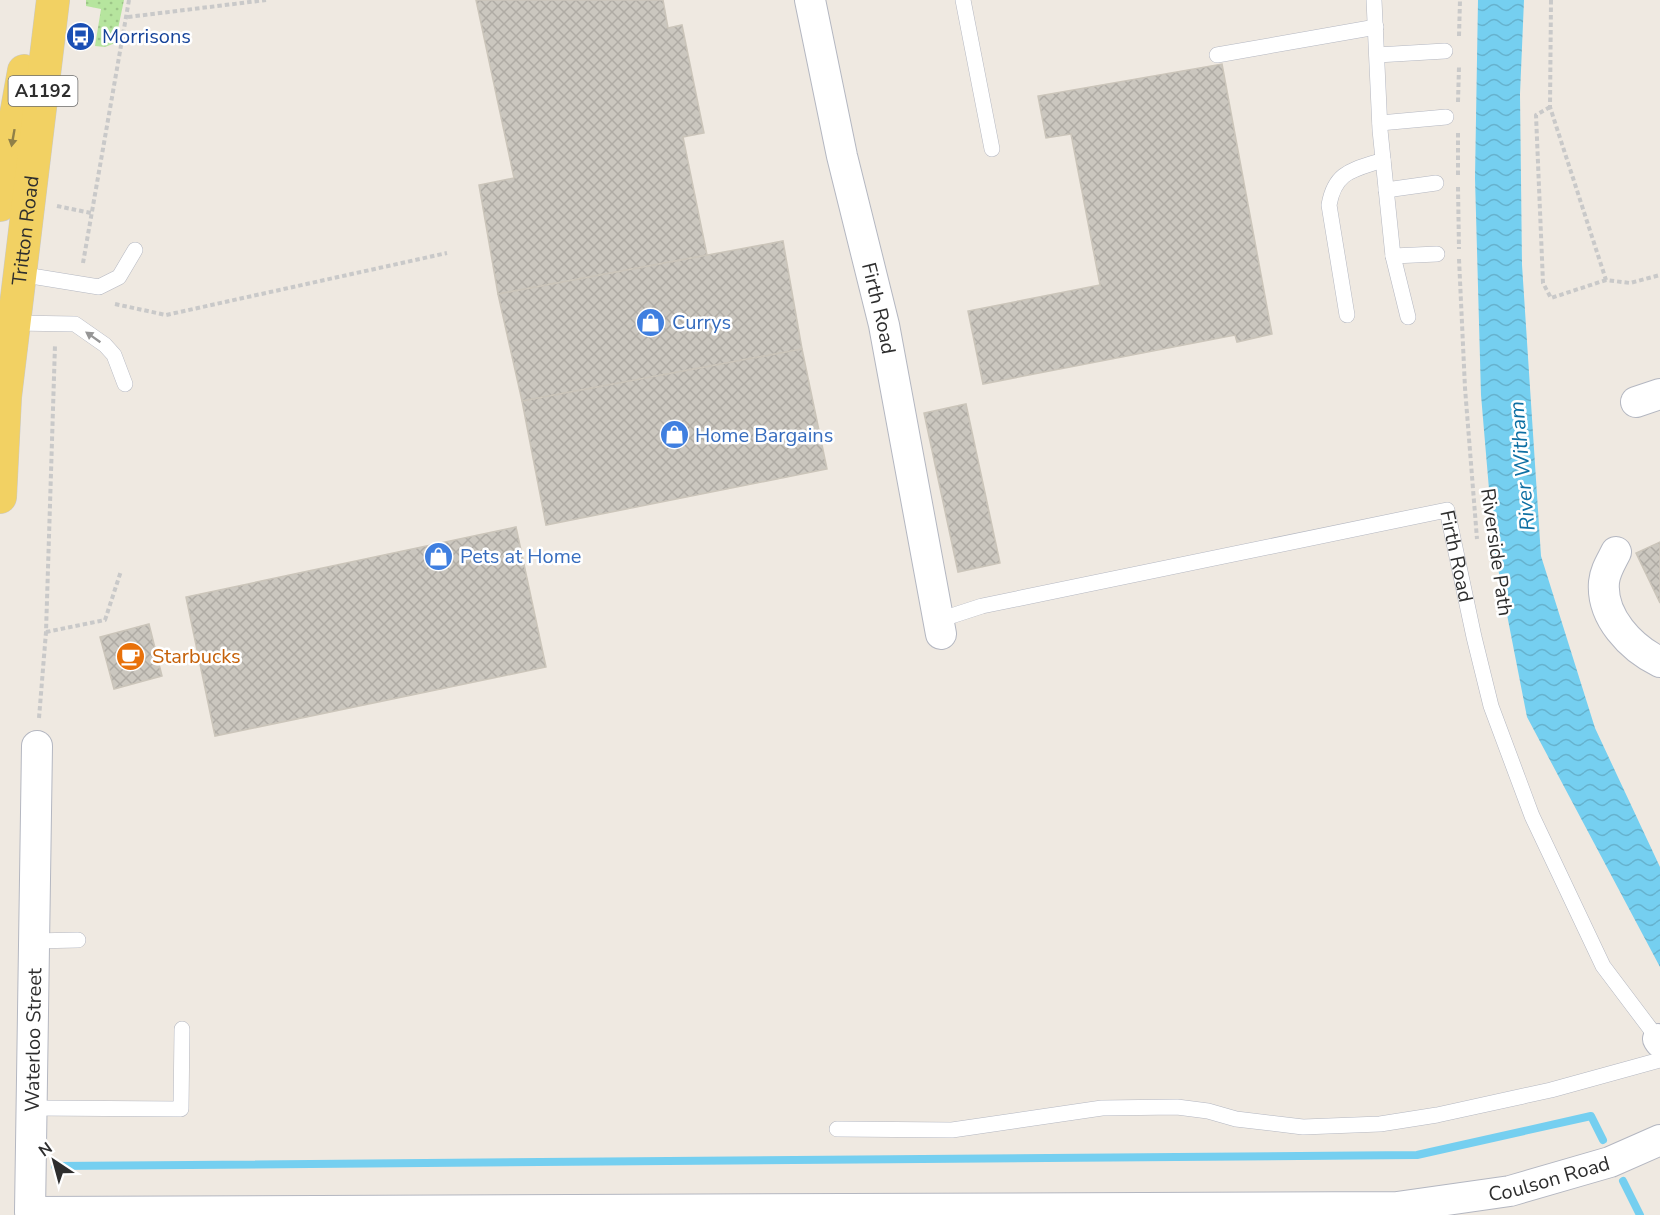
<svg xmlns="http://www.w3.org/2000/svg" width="1660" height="1215" font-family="'Nunito Sans',sans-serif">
	<defs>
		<pattern id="grass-dots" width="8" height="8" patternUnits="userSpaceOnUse" patternTransform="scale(1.5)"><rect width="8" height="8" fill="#b6e59e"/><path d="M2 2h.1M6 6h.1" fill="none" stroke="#9dc588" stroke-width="1.8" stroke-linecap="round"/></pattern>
		<pattern id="water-waves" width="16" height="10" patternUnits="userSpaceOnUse" patternTransform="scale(1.5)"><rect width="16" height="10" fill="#75cff0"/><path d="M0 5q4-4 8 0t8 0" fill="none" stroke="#66b2ce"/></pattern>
		<pattern id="building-cross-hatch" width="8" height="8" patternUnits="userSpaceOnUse" patternTransform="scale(1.5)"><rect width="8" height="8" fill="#cbc7bf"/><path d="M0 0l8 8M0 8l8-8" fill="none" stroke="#afaba4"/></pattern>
	</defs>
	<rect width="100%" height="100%" fill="#efe9e1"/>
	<path fill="url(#grass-dots)" d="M86,0h38l-9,43 -10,4 -10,-1 6,-37 -15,-3z"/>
	<path fill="url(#water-waves)" d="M1478,0h46l-4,94 2,171 19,291 54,172 65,139v100l-133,-250 -33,-169 -13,-153 -6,-217z"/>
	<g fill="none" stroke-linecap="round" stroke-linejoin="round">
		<g stroke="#75cff0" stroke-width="8">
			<path d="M55,1166l1362,-11 174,-39 12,24"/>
			<path d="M1623,1181l17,34"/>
		</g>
	</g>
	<g fill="url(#building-cross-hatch)" stroke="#cbc5ba" stroke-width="1.5">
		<path d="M476,0h187l5,28 14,-3 22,108 -21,4 24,118 -209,39 -19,-109 35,-7z"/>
		<path d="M1222,64l50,270 -35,8 -2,-7 -252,49 -15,-73 132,-26 -29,-151 -25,4 -8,-42z"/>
		<path d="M783,241l19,108 -280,52 -24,-107z"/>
		<path d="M802,349l25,120 -281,56 -24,-124z"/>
		<path d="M966,404l34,159 -42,9 -34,-159z"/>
		<path d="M516,527l30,140 -331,69 -29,-139z"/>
		<path d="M1660,542v61l-24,-50z"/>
		<path d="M149,624l13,52 -48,13 -14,-52z"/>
	</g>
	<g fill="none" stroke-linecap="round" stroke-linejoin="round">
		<defs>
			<g id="service">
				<path d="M963,0l29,149"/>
				<path d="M1374,0l6,130 13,126 15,61"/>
				<path d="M1217,55l159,-28"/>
				<path d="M1377,55l68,-4"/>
				<path d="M1380,123l66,-6"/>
				<path d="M1386,190l50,-7"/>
				<path d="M1393,256l44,-2"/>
				<path d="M19,274l80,13 20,-10 16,-27"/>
				<path d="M1347,315l-18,-110c6,-34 24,-35 54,-45"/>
				<path d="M14,323l61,1 30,21 9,10 11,29"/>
				<path id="s1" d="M939,620l43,-14 465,-96 27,127 17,69 41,110 71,150 55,73"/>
				<path d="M34,941l44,-1"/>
				<path d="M32,1108l149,1 1,-80"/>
				<path d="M837,1129l115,1 150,-22 75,-1 31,4 28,8 67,8 77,-3 57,-9 114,-25 109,-30"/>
			</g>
			<g id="minor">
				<path id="s2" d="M810,0l32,156 42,169 57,309"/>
				<path d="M1636,402l24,-8"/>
				<path d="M1616,552c-5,10 -11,19 -12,30 -3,35 27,66 56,80"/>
				<path id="s3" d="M37,746l-7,466 1367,-5 113,-16 100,-29 50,-22"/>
				<path d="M1658,1039l2,3"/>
			</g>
			<g id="primary">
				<path d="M0,205l24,-134"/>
				<path id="s4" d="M0,497l5,-100 48,-397"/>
			</g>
		</defs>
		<use href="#service" stroke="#b4b7c1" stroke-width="16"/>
		<use href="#minor" stroke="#b4b7c1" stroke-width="32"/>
		<use href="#primary" stroke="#c9c9c9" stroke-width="34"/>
		<g stroke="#c9c9c9" stroke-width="4" stroke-dasharray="4.5 3" stroke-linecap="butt">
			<path d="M1551,0l-1,107 56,173 24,3 30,-8"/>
			<path d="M128,17l138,-17"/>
			<path d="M1459,36l1,-36"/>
			<path d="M1458,102l1,-35"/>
			<path d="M1550,107l-14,8 7,168 8,15 55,-18"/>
			<path d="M1458,133v44"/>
			<path d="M1458,187l1,62"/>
			<path d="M57,206l34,7"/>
			<path d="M1459,259l6,129 12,151"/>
			<path d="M83,263l46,-263"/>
			<path d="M115,304l51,11 281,-62"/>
			<path d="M46,632l59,-12 16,-49"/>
			<path d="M39,718l7,-86 9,-287"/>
		</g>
		<use href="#service" stroke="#fff" stroke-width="15"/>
		<use href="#minor" stroke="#fff" stroke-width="30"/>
		<use href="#primary" stroke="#f2d163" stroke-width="33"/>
	</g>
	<defs><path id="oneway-solid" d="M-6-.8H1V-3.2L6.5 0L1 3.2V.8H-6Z" transform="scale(1.5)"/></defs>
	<use fill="#908048" href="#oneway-solid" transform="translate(13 138) rotate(100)"/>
	<use fill="#969696" href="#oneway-solid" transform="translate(93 337) rotate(-145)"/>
	<defs>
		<symbol id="bus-disc" viewBox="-11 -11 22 22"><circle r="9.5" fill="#1a4fb4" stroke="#fff"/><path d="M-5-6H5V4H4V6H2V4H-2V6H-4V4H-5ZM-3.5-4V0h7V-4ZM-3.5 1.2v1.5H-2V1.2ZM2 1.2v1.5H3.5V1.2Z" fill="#fff"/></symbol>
		<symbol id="shop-disc" viewBox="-11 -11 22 22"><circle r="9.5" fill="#3f7fe0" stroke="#fff"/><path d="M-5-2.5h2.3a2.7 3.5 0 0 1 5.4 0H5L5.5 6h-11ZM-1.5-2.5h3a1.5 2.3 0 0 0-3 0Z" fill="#fff"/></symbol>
		<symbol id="cafe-disc" viewBox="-11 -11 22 22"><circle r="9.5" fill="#e8710a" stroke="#fff"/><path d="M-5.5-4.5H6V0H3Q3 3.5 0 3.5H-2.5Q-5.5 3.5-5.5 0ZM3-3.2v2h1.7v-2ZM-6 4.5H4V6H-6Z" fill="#fff"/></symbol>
	</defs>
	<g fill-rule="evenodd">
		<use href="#bus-disc" x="64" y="20" width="33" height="33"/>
		<use href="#shop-disc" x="634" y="306" width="33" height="33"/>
		<use href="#shop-disc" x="658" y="418" width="33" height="33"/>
		<use href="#shop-disc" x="422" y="540" width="33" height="33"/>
		<use href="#cafe-disc" x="114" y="640" width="33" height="33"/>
	</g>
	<g text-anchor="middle" stroke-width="5" stroke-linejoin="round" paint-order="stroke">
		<rect fill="#fff" stroke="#6d6d6d" stroke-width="1.5" x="8.5" y="76" width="69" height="30" rx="4.5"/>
		<g font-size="18" font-weight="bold" fill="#2e2e2e">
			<text x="43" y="97">A1192</text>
		</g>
		<g font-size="20" fill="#164399" stroke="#fff" text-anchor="start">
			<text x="102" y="43">Morrisons</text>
		</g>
		<g font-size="20" fill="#2e2e2e" stroke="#fff">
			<text dy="7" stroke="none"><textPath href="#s4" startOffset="268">Tritton Road</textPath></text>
			<text dy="7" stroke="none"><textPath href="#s2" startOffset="316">Firth Road</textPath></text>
			<text transform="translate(1497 552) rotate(82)" y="7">Riverside Path</text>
			<text dy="7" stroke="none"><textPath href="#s1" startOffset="567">Firth Road</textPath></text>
			<text transform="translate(33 1040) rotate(-89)" y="7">Waterloo Street</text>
			<text dy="7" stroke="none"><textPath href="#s3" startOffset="1988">Coulson Road</textPath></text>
		</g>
		<g font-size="20" fill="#366cbe" stroke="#fff" text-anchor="start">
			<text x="672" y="329">Currys</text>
			<text x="695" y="442">Home Bargains</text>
			<text x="460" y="563">Pets at Home</text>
		</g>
		<g font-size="20" fill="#c56008" stroke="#fff" text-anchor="start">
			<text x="152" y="663">Starbucks</text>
		</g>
		<g font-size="21" font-style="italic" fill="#0d6fa3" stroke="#fff">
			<text transform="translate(1522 466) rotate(-95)" y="7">River Witham</text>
		</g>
	</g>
	<g transform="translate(54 1161) rotate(324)" stroke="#ffffff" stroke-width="4.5" paint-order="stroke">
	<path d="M0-4.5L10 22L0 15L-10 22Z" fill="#2e2e2e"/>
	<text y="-9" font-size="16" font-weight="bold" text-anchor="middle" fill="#2e2e2e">N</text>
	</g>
</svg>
